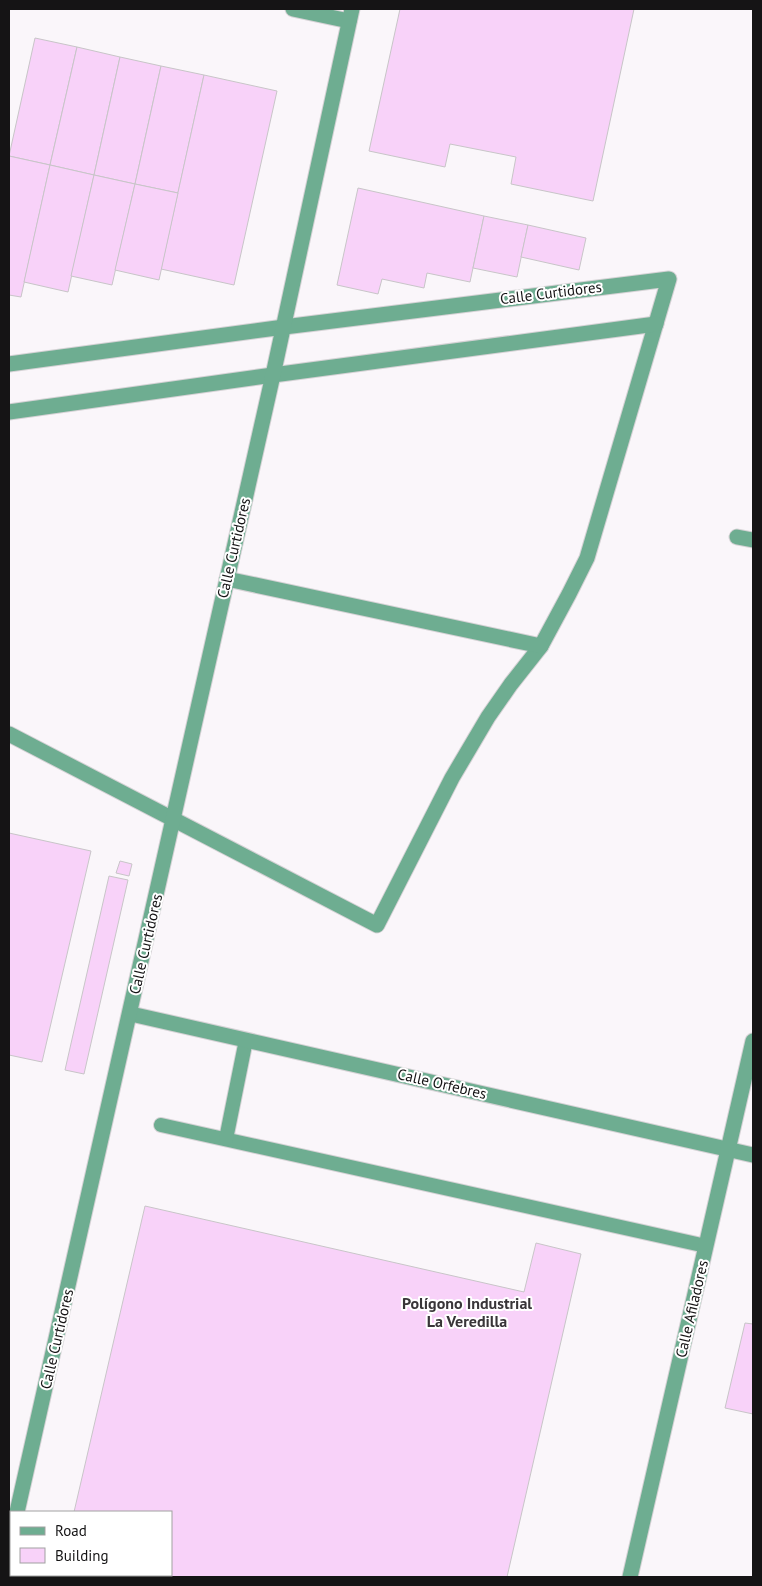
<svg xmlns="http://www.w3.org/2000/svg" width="762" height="1586" font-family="'PT Sans',sans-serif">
	<rect width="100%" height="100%" fill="#faf6fa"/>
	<g fill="#f8d2f9" stroke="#c8c5c8">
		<path d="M400,9h234l-41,192 -82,-17 5,-27 -66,-13 -5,23 -76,-16z"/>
		<path d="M35,38l42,9 -27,118 -41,-9z"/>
		<path d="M77,47l43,10 -26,118 -44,-10z"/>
		<path d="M120,57l41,9 -26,118 -41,-9z"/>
		<path d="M161,66l43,9 -26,118 -43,-9z"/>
		<path d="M204,75l73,16 -43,194 -73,-16z"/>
		<path d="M9,156l41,9 -29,132 -12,-2z"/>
		<path d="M50,165l44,10 -26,117 -44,-10z"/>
		<path d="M94,175l41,9 -23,101 -41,-9z"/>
		<path d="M135,184l43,9 -19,87 -44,-10z"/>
		<path d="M358,188l126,28 -14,66 -43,-9 -3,15 -42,-9 -4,15 -41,-9z"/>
		<path d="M484,216l44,9 -11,52 -44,-9z"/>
		<path d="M528,225l58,13 -7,32 -58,-13z"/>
		<path d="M9,833l82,18 -49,211 -33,-7z"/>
		<path d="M120,861l12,3 -3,12 -13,-3z"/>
		<path d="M109,876l19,4 -44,194 -19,-4z"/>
		<path d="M145,1206l379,86 12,-49 45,11 -74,323h-360l-11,-2h35v-63h-97z"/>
		<path d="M745,1323l8,1v90l-28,-6z"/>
	</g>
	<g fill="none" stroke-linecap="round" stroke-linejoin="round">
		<defs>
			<g id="lane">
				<path d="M161,1125l545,121"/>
				<path d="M226,1139l20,-99"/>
			</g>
			<g id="street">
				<path d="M293,9l56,12"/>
				<path d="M9,364l275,-37 385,-48 -82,279 -18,36 -28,52 -30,38 -23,33 -36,61 -75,147 -368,-191"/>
				<path d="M9,412l264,-37 383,-51"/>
				<path d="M737,537l16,3"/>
				<path d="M227,579l314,67"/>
				<path d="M131,1014l622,141"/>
				<path d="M17,1512l256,-1137 79,-366"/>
				<path d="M9,1551l2,-11"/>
				<path d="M630,1577l123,-536"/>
			</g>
		</defs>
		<use href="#lane" stroke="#d5d2d5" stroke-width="16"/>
		<use href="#street" stroke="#d5d2d5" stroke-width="17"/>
		<use href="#lane" stroke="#6ead91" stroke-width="14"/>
		<use href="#street" stroke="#6ead91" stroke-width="15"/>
	</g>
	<g text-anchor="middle" stroke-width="4" stroke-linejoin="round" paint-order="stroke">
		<g font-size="15" fill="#151415" stroke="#fff">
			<text transform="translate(551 293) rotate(-7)" y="5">Calle Curtidores</text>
			<text transform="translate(234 548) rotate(-77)" y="5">Calle Curtidores</text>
			<text transform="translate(146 944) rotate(-77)" y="5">Calle Curtidores</text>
			<text transform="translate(442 1084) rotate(13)" y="5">Calle Orfebres</text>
			<text transform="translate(692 1309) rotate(-77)" y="5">Calle Afiladores</text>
			<text transform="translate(57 1339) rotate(-77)" y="5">Calle Curtidores</text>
		</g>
		<g font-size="16" font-weight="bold" fill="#383538" stroke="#fff">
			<text x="467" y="1309">Polígono Industrial<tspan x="467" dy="18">La Veredilla</tspan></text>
		</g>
	</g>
	<rect width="762" height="1586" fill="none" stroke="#151415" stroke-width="20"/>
	<rect x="10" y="1511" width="162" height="65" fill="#ffffff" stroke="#a1a1a1"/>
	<rect x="20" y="1527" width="25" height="8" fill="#6ead91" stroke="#a1a1a1"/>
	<text x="55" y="1536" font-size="15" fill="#151415">Road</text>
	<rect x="20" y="1548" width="25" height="15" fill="#f8d2f9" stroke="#a1a1a1"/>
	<text x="55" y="1561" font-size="15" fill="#151415">Building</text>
</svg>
